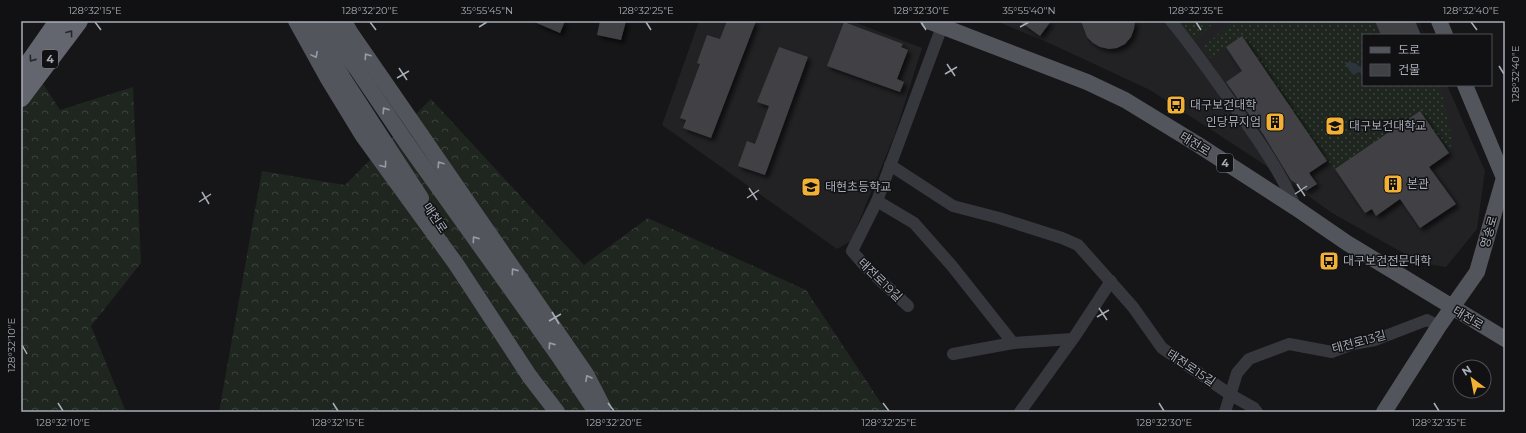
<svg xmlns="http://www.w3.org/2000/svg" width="1526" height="433" font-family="Montserrat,'Noto Sans KR',sans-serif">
	<defs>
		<pattern id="grass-dots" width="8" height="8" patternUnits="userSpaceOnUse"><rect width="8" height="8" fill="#1e261f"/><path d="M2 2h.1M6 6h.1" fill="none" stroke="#3c433d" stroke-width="1.8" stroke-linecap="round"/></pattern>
		<pattern id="forest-crowns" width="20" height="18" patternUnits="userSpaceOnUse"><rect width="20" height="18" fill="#1e261f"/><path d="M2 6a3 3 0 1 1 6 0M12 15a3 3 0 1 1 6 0" fill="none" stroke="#3c433d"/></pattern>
		<filter id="shadow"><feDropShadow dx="3.5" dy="3.5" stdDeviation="2" flood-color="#0009"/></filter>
	</defs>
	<rect width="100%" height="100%" fill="#161618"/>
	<g fill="#222225">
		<path d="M699,21h152l71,27 -27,86 -44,107 -14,8 -175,-124z"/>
		<path d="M1002,21h417l6,14h-62v50h84l38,86 -8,58 -31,38 -25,-4 -89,-50 -73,-52 -109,-71 -101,-47 -48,-20z"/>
	</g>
	<g fill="url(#grass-dots)">
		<path d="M1177,21h39l-24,21z"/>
		<path d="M1234,21h141l6,14h-18v50h77l12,56 -3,12 -29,-42 -86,59 -92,-134 -32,22 -7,-11z"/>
	</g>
	<g fill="url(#forest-crowns)">
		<path d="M21,50l39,60 73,-23 8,176 -50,63 35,86h-105z"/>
		<path d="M431,99l153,166 64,-47 158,72 81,122h-668l43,-241 83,14z"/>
	</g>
	<path fill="#2c353c" d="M1344,62l11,1 7,5 1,10 -1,-4 -3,-2 -6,3z"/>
	<g fill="#404145" filter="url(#shadow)">
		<path d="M532,21h33l-5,12z"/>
		<path d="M600,21h26l-5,19 -24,-5z"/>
		<path d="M727,21h29l-45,117 -28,-10 3,-8 -6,-2 20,-54 -3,-1 10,-28 13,4z"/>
		<path d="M1019,21h32l-11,15z"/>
		<path d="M1081,21h54l-1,8 -3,8 -6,7 -8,4 -8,1 -9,-2 -7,-4 -6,-6z"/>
		<path d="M1375,21h40l6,14h-40z"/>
		<path d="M844,22l59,22 -2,3 7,3 -11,29 7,3 -4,10 -73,-26z"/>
		<path d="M1242,36l85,125 -18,12 8,11 -11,7 -15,-11 -28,-46 -37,-52 16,-11 -16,-24z"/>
		<path d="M779,47l29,10 -43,118 -27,-9 9,-25 8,3 14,-38 -12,-4z"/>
		<path d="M1420,111l29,42 -20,14 27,37 -36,24 -20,-29 -24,17 -4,-7 -7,4 -30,-44z"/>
	</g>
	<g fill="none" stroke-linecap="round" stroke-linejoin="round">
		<g stroke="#37383d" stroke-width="12">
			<path d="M1171,21c21,25 39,52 58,78 25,35 50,69 67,109"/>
			<path d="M890,165l63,41 46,12 63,20 16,7 55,62 29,41 69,47 23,13 3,4"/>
			<path d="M877,201l37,22 38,43 61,77"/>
			<path d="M908,306l-42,-39 -14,-16 25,-50 67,-180"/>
			<path d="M953,354l60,-11 59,-4"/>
			<path d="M1020,412l55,-76 36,-55"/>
			<path d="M1225,412l12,-39 12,-14 40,-15 43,8 21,-8 22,-4 52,-20 12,6"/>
		</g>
		<g stroke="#53555c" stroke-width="16">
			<path d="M296,21l31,56 36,59 93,128 74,113 27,35"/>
			<path d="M311,21l32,57 78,120"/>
			<path d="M328,21l8,17 70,104 152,213 38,57"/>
			<path d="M344,21l6,11 236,342 17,33"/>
			<path d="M928,21l159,61 38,18 72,44 99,64 51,35 158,96"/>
			<path d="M1439,21l6,14"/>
			<path d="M1384,412l55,-86 38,-54 27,-94 -39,-93"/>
		</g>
		<g stroke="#63666e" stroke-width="18">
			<path d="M21,74l37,-53"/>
			<path d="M21,98l58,-77"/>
		</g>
	</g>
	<defs><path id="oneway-chevron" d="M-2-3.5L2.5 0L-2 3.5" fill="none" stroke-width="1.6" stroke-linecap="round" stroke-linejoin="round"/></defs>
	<g stroke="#26262a">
		<use href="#oneway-chevron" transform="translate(70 33) rotate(-53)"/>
		<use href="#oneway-chevron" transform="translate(32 59) rotate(125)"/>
	</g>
	<g stroke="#979ba6">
		<use href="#oneway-chevron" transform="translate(315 55) rotate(62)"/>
		<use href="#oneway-chevron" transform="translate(367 56) rotate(-124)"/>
		<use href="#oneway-chevron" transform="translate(385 110) rotate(-124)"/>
		<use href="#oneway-chevron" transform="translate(440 164) rotate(-124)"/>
		<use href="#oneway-chevron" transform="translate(384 165) rotate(54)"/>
		<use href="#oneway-chevron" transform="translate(475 239) rotate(-125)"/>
		<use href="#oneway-chevron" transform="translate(514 271) rotate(-125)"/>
		<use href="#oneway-chevron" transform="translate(551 345) rotate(-125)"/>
		<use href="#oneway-chevron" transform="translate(588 378) rotate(-119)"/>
	</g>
	<path fill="none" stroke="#a8adb8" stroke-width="1.5" d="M95,22l6,8M370,22l6,8M646,22l5,8M921,22l5,8M1196,22l5,8M1471,22l6,8M479,27l8,-5M1020,27l9,-5M947,64l8,12M1499,66l5,8M399,68l8,12M945,74l12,-7M397,78l12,-7M1297,184l8,12M749,188l8,12M202,192l7,12M1295,194l12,-8M747,198l12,-8M199,202l12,-8M1099,308l8,12M552,312l7,12M1097,317l12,-7M549,321l12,-7M22,345l5,9M58,403l5,8M333,403l5,8M608,403l6,8M883,403l6,8M1159,403l5,8M1434,403l5,8"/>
	<defs>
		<symbol id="bus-square" viewBox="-11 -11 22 22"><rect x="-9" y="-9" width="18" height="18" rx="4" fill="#f2b134" stroke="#111113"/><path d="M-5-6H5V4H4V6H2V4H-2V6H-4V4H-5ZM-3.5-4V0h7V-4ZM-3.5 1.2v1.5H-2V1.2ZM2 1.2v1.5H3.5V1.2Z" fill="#111"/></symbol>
		<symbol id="building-square" viewBox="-11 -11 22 22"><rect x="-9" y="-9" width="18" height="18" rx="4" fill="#f2b134" stroke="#111113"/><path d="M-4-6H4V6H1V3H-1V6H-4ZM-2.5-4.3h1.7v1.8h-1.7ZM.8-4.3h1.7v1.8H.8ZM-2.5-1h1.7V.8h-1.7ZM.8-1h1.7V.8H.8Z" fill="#111"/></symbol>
		<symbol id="university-square" viewBox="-11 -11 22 22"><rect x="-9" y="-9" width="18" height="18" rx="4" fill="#f2b134" stroke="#111113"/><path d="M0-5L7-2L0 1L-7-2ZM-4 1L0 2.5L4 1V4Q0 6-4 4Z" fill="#111"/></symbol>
		<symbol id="school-square" viewBox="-11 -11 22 22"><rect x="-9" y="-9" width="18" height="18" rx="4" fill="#f2b134" stroke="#111113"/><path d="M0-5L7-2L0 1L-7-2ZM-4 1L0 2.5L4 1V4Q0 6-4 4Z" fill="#111"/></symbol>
	</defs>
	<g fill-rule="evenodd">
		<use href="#bus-square" x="1165" y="94" width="22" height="22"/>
		<use href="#building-square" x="1264" y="111" width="22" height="22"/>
		<use href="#university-square" x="1324" y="115" width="22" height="22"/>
		<use href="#building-square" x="1382" y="173" width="22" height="22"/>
		<use href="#school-square" x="800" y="176" width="22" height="22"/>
		<use href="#bus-square" x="1318" y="250" width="22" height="22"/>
	</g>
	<g text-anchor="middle" stroke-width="3" stroke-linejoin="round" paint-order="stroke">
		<g fill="#111113" stroke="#7b7e86" stroke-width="1">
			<rect x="42" y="50" width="16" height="18" rx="3"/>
			<rect x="1217" y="154" width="16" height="18" rx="3"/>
		</g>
		<g font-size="11" font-weight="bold" fill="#a8adb8">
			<text x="50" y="63">4</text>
			<text x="1225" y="167">4</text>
		</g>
		<g font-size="12" fill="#a8adb8" stroke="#111113" text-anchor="start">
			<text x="1190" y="109">대구보건대학</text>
			<text x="1261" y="126" text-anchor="end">인당뮤지엄</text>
			<text x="1349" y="130">대구보건대학교</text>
			<text x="1407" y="188">본관</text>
			<text x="825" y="191">태현초등학교</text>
			<text x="1343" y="265">대구보건전문대학</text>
		</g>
		<g font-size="12" fill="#a8adb8" stroke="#111113">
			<text transform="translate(1195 144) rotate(32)" y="4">태전로</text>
			<text transform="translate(435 218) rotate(56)" y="4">매천로</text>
			<text transform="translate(1489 232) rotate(-74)" y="4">영송로</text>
			<text transform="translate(880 280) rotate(44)" y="4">태전로19길</text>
			<text transform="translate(1468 318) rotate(31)" y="4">태전로</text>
			<text transform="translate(1359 342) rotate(-15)" y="4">태전로13길</text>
			<text transform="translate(1191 368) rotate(34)" y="4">태전로15길</text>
		</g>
	</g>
	<rect width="1526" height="433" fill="none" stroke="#111113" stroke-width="44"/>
	<rect x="1362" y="34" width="130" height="52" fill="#111113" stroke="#4d4f55"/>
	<rect x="1370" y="47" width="20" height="6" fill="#53555c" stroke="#4d4f55"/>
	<text x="1398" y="54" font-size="12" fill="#a8adb8">도로</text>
	<rect x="1370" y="64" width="20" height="12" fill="#404145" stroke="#4d4f55"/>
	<text x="1398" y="74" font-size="12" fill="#a8adb8">건물</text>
	<g transform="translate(1472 379) rotate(328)"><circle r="19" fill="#111113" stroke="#4d4f55"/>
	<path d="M0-3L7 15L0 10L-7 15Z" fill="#f2b134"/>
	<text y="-6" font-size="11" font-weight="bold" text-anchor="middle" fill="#a8adb8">N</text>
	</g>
	<rect x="22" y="22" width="1482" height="389" fill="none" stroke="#a8adb8" stroke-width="1.5"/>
	<g font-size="10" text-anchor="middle" fill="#a8adb8">
		<text x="95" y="14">128°32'15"E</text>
		<text x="370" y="14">128°32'20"E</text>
		<text x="487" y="14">35°55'45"N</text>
		<text x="646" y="14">128°32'25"E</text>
		<text x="921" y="14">128°32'30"E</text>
		<text x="1029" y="14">35°55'40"N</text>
		<text x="1196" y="14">128°32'35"E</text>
		<text x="1471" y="14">128°32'40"E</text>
		<text transform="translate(1515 74) rotate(-90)" y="4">128°32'40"E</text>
		<text transform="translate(11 345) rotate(-90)" y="4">128°32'10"E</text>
		<text x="63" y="426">128°32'10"E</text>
		<text x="338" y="426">128°32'15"E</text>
		<text x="614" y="426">128°32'20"E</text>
		<text x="889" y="426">128°32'25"E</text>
		<text x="1164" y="426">128°32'30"E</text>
		<text x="1439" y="426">128°32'35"E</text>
	</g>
</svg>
